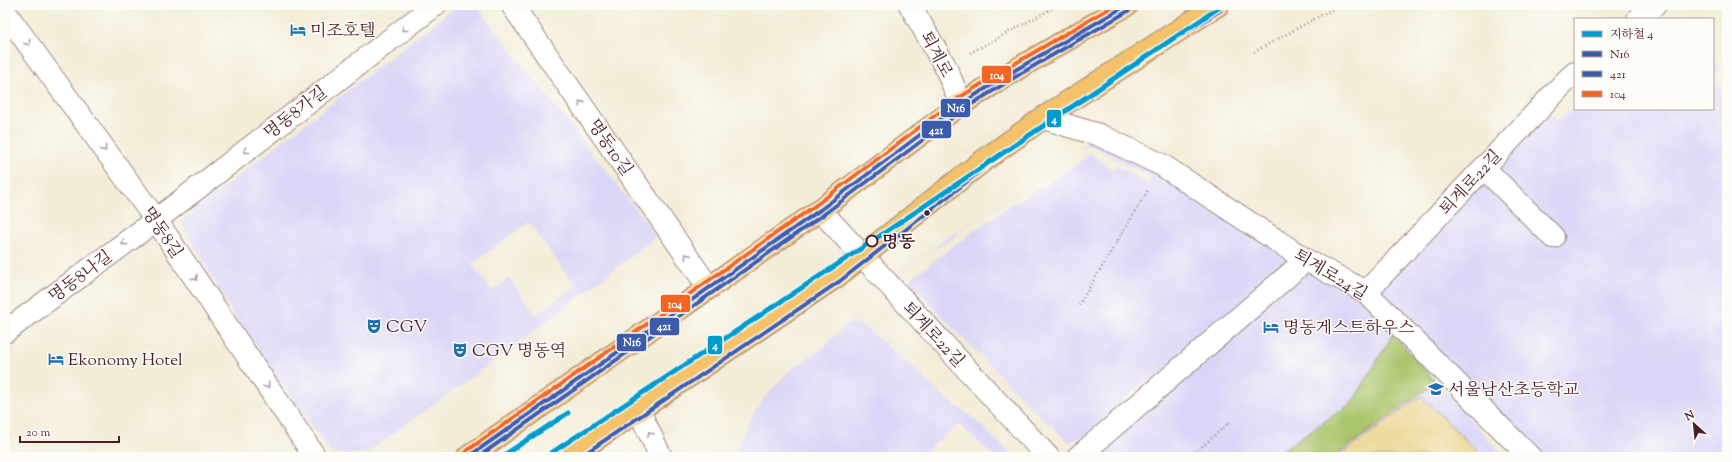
<svg xmlns="http://www.w3.org/2000/svg" width="1732" height="462" font-family="'Sorts Mill Goudy','Noto Serif KR',serif">
	<rect width="100%" height="100%" fill="#fdfcf7"/>
	<filter id="ink" filterUnits="userSpaceOnUse"><feTurbulence type="fractalNoise" baseFrequency=".025" numOctaves="2"/><feDisplacementMap in="SourceGraphic" scale="8" xChannelSelector="R" yChannelSelector="G"/><feConvolveMatrix kernelMatrix="1 2 1 2 8 2 1 2 1" color-interpolation-filters="sRGB"/></filter>
	<filter id="wash" filterUnits="userSpaceOnUse"><feTurbulence type="fractalNoise" baseFrequency=".012" numOctaves="4" result="noise"/><feDisplacementMap in="SourceGraphic" scale="16" xChannelSelector="R" yChannelSelector="G"/><feGaussianBlur stdDeviation="0.9" result="paint"/><feColorMatrix in="noise" values="0 0 0 0 0 0 0 0 0 0 0 0 0 0 0 0 0 1.4 0 .05"/><feComposite in="paint" operator="in"/></filter>
	<g filter="url(#wash)">
		<rect width="100%" height="100%" fill="#f3ecd7"/>
		<g fill="#dbd6f7" fill-rule="evenodd">
			<path d="M458,5h18l181,231 -141,109 -151,109 -34,-1 -102,-145 -49,-87zM528,222l48,64 -40,29 -27,-37 -17,13 -20,-27z"/>
			<path d="M1713,60l7,9 -7,8 14,18v362h-196l-165,-165 175,-185 17,14 17,-13v1h138z"/>
			<path d="M1099,135l252,149 153,173h-21l-62,-61 -83,61h-4l102,-74 -43,-49 -41,69 -76,51 2,3h-204l-174,-180 4,-10zM1091,146l59,30v5l-2,3 -32,-19 -3,5 -23,-17 -12,11 -68,42 -45,31 1,2 -6,2 -51,39 49,53 32,32 1,-1 2,4 27,28 2,-2 3,8 44,40 15,-5 62,-57 1,4 -77,67h-2l-167,-174 4,-10 30,-20h4l17,-11 3,-5 119,-82z"/>
			<path d="M850,315l-14,3 -11,7 -53,46 -36,54 -18,32 18,-32 36,-54 53,-46 11,-7 14,-3 14,3 79,79 24,16 48,44h-20l-36,-32 -41,32h-184l12,-30 18,-29 28,-30 30,-19 23,-24 7,-2 7,1 7,4 53,46 -55,-55z"/>
		</g>
		<path fill="#aac56c" stroke="#7a724c" d="M1393,334l43,48 -102,75h-56l-2,-3 76,-51z"/>
		<path fill="#eeda9e" stroke="#9c7c64" d="M1421,396l62,61h-145z"/>
	</g>
	<g filter="url(#ink)">
		<g fill="none" stroke-linecap="round" stroke-linejoin="round">
			<defs>
				<g id="minor">
					<path d="M512,5l197,283"/>
					<path d="M910,5l35,61 16,38"/>
					<path d="M5,12l151,208 159,237"/>
					<path d="M1638,19l17,-14"/>
					<path d="M1043,118l56,17 63,30 144,95 60,32 164,165"/>
					<path d="M1484,168l69,69"/>
					<path d="M820,210l228,247"/>
					<path d="M1366,292l199,-210 10,-9"/>
					<path d="M5,332l151,-112 279,-215"/>
					<path d="M639,411l22,46"/>
					<path d="M1078,457l228,-197"/>
				</g>
				<g id="major">
					<path d="M468,457l352,-247 141,-106 56,-35 110,-64"/>
					<path d="M569,457l268,-181 146,-115 60,-43 175,-113"/>
				</g>
			</defs>
			<use href="#minor" stroke="#9e8681" stroke-width="24"/>
			<use href="#major" stroke="#9e8681" stroke-width="24"/>
			<g stroke="#9e8681" stroke-width="2.5" stroke-dasharray="1 3" stroke-linecap="butt">
				<path d="M1254,52l86,-47"/>
				<path d="M970,53l89,-48"/>
				<path d="M1079,305l69,-115"/>
				<path d="M1190,457l40,-35"/>
			</g>
			<use href="#minor" stroke="#fff" stroke-width="22"/>
			<use href="#major" stroke="#f3c26a" stroke-width="22"/>
			<defs>
				<path id="bus-1" d="M468,457l352,-247 141,-106 56,-35 110,-64"/>
				<g id="bus-2">
					<path d="M478,457l345,-242 141,-106 56,-35 110,-64"/>
					<path d="M580,457l260,-176 147,-115 59,-43 175,-113"/>
				</g>
				<path id="bus-3" d="M465,452l351,-247 141,-106 57,-35 101,-59"/>
			</defs>
			<use href="#bus-1" stroke="#fdfcf7" stroke-width="7"/>
			<use href="#bus-2" stroke="#fdfcf7" stroke-width="7"/>
			<use href="#bus-3" stroke="#fdfcf7" stroke-width="7"/>
			<use href="#bus-1" stroke="#3d5bab" stroke-width="4"/>
			<use href="#bus-2" stroke="#3d5bab" stroke-width="4"/>
			<use href="#bus-3" stroke="#f26522" stroke-width="4"/>
			<defs>
				<g id="metro-1">
					<path d="M501,457l67,-44"/>
					<path d="M545,457l296,-195 382,-257"/>
				</g>
			</defs>
			<use href="#metro-1" stroke="#fdfcf7" stroke-width="8"/>
			<use href="#metro-1" stroke="#009bce" stroke-width="5"/>
		</g>
		<defs><path id="oneway-chevron" d="M-2-3.5L2.5 0L-2 3.5" fill="none" stroke-width="1.6" stroke-linecap="round" stroke-linejoin="round"/></defs>
		<g stroke="#ae9aa0">
			<use href="#oneway-chevron" transform="translate(404 29) rotate(142)"/>
			<use href="#oneway-chevron" transform="translate(28 43) rotate(54)"/>
			<use href="#oneway-chevron" transform="translate(581 103) rotate(-125)"/>
			<use href="#oneway-chevron" transform="translate(104 149) rotate(54)"/>
			<use href="#oneway-chevron" transform="translate(246 151) rotate(142)"/>
			<use href="#oneway-chevron" transform="translate(124 243) rotate(143)"/>
			<use href="#oneway-chevron" transform="translate(687 256) rotate(-125)"/>
			<use href="#oneway-chevron" transform="translate(195 278) rotate(56)"/>
			<use href="#oneway-chevron" transform="translate(267 386) rotate(56)"/>
			<use href="#oneway-chevron" transform="translate(650 434) rotate(-116)"/>
		</g>
	</g>
	<defs>
		<symbol id="hotel-bare" viewBox="-9 -9 18 18"><path d="M-6-4.5h1.5V1H6V5H4.5V3h-9V5H-6ZM-4 0a1.8 1.8 0 1 1 3.6 0ZM.5 0V-2.5h3Q6-2.5 6 0Z" fill="#1f6fb2" stroke="#fdfcf7" stroke-width="2.5" paint-order="stroke"/></symbol>
		<symbol id="theatre-bare" viewBox="-9 -9 18 18"><path d="M-5-5.5Q0-4 5-5.5V0Q5 5 0 6Q-5 5-5 0ZM-3.3-2.5H-1v1.5H-3.3ZM1-2.5H3.3v1.5H1ZM-2.8 1Q0 5.5 2.8 1Z" fill="#1f6fb2" stroke="#fdfcf7" stroke-width="2.5" paint-order="stroke"/></symbol>
		<symbol id="school-bare" viewBox="-9 -9 18 18"><path d="M0-5L7-2L0 1L-7-2ZM-4 1L0 2.5L4 1V4Q0 6-4 4Z" fill="#1f6fb2" stroke="#fdfcf7" stroke-width="2.5" paint-order="stroke"/></symbol>
	</defs>
	<g fill-rule="evenodd">
		<use href="#hotel-bare" x="287" y="19" width="22" height="22"/>
		<use href="#theatre-bare" x="363" y="315" width="22" height="22"/>
		<use href="#hotel-bare" x="1260" y="316" width="22" height="22"/>
		<use href="#theatre-bare" x="449" y="339" width="22" height="22"/>
		<use href="#hotel-bare" x="45" y="348" width="22" height="22"/>
		<use href="#school-bare" x="1425" y="378" width="22" height="22"/>
	</g>
	<circle fill="#4a1f2b" stroke="#fdfcf7" stroke-width="1.5" cx="927" cy="213" r="3.5"/>
	<circle fill="#fdfcf7" stroke="#4a1f2b" stroke-width="2" cx="872" cy="241" r="5.5"/>
	<g text-anchor="middle" stroke-width="3" stroke-linejoin="round" paint-order="stroke">
		<g font-size="17" fill="#4a1f2b" stroke="#fdfcf7" text-anchor="start">
			<text x="310" y="36">미조호텔</text>
			<text x="386" y="332">CGV</text>
			<text x="1283" y="333">명동게스트하우스</text>
			<text x="472" y="356">CGV 명동역</text>
			<text x="68" y="365">Ekonomy Hotel</text>
			<text x="1448" y="395">서울남산초등학교</text>
		</g>
		<g font-size="17" fill="#4a1f2b" stroke="#fdfcf7">
			<text transform="translate(937 54) rotate(62)" y="6">퇴계로</text>
			<text transform="translate(295 112) rotate(-38)" y="6">명동8가길</text>
			<text transform="translate(611 147) rotate(55)" y="6">명동10길</text>
			<text transform="translate(1470 182) rotate(-47)" y="6">퇴계로22길</text>
			<text transform="translate(163 232) rotate(56)" y="6">명동8길</text>
			<text transform="translate(1331 274) rotate(31)" y="6">퇴계로24길</text>
			<text transform="translate(80 276) rotate(-37)" y="6">명동8나길</text>
			<text transform="translate(934 334) rotate(47)" y="6">퇴계로22길</text>
		</g>
		<g font-size="17" font-weight="bold" fill="#4a1f2b" stroke="#fdfcf7" text-anchor="start">
			<text x="882" y="247">명동</text>
		</g>
	</g>
	<g stroke="#fdfcf7" stroke-width="1.5">
		<rect x="981" y="65" width="31" height="19" rx="4" fill="#f26522"/>
		<rect x="940" y="98" width="31" height="20" rx="4" fill="#3d5bab"/>
		<rect x="1046" y="109" width="16" height="19" rx="4" fill="#009bce"/>
		<rect x="921" y="120" width="31" height="19" rx="4" fill="#3d5bab"/>
		<rect x="660" y="294" width="31" height="19" rx="4" fill="#f26522"/>
		<rect x="649" y="317" width="31" height="19" rx="4" fill="#3d5bab"/>
		<rect x="616" y="333" width="31" height="19" rx="4" fill="#3d5bab"/>
		<rect x="707" y="335" width="16" height="20" rx="4" fill="#009bce"/>
	</g>
	<g font-size="11" text-anchor="middle" font-weight="bold" fill="#fff">
		<text x="997" y="79">104</text>
		<text x="956" y="112">N16</text>
		<text x="1054" y="123">4</text>
		<text x="936" y="134">421</text>
		<text x="675" y="308">104</text>
		<text x="664" y="330">421</text>
		<text x="632" y="346">N16</text>
		<text x="715" y="349">4</text>
	</g>
	<rect width="1732" height="462" fill="none" stroke="#fdfcf7" stroke-width="20"/>
	<rect x="1574" y="18" width="140" height="92" fill="#fdfcf7" stroke="#b5a4a5"/>
	<rect x="1582" y="31" width="20" height="6" fill="#009bce" stroke="#b5a4a5"/>
	<text x="1610" y="38" font-size="12" fill="#4a1f2b">지하철 4</text>
	<rect x="1582" y="51" width="20" height="6" fill="#3d5bab" stroke="#b5a4a5"/>
	<text x="1610" y="58" font-size="12" fill="#4a1f2b">N16</text>
	<rect x="1582" y="71" width="20" height="6" fill="#3d5bab" stroke="#b5a4a5"/>
	<text x="1610" y="78" font-size="12" fill="#4a1f2b">421</text>
	<rect x="1582" y="91" width="20" height="6" fill="#f26522" stroke="#b5a4a5"/>
	<text x="1610" y="98" font-size="12" fill="#4a1f2b">104</text>
	<g transform="translate(1694 424) rotate(333)" stroke="#fdfcf7" stroke-width="3" paint-order="stroke">
	<path d="M0-3L7 15L0 10L-7 15Z" fill="#4a1f2b"/>
	<text y="-6" font-size="11" font-weight="bold" text-anchor="middle" fill="#4a1f2b">N</text>
	</g>
	<path d="M20 436v6h99v-6" fill="none" stroke="#4a1f2b" stroke-width="2"/>
	<text x="26" y="436" font-size="12" fill="#4a1f2b" stroke="#fdfcf7" stroke-width="3" paint-order="stroke">20 m</text>
</svg>
